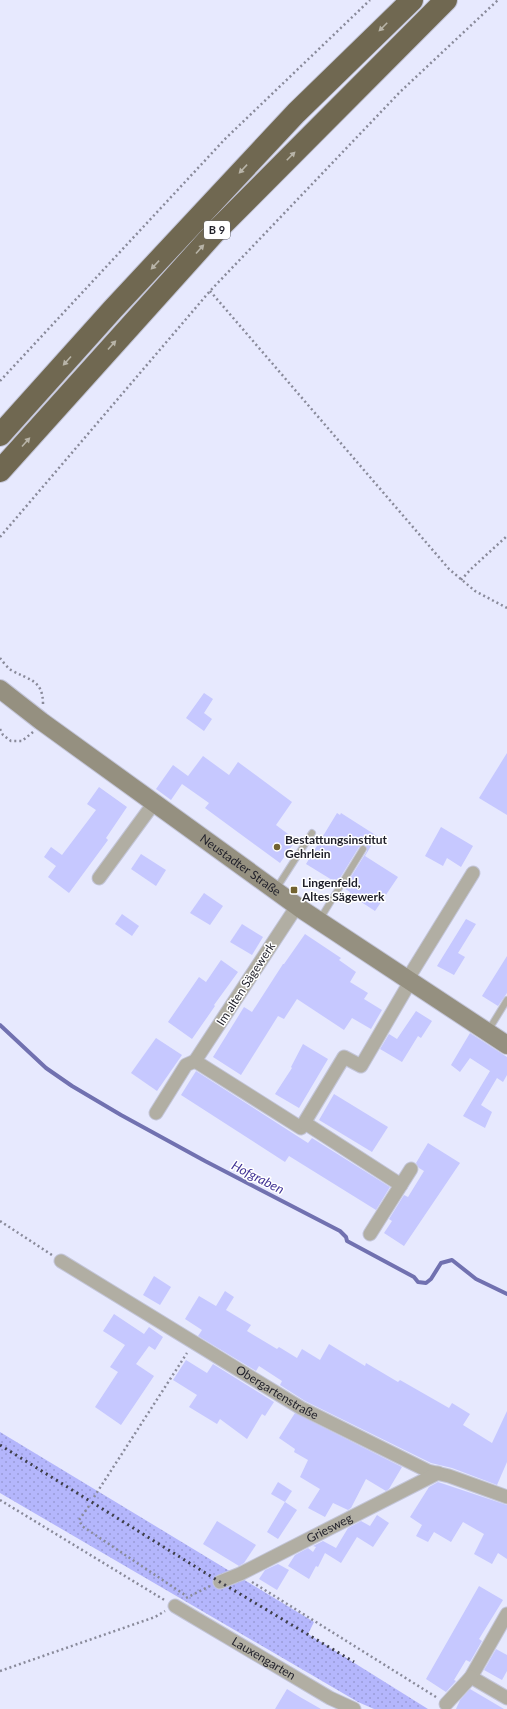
<svg xmlns="http://www.w3.org/2000/svg" width="507" height="1709" font-family="Lato,sans-serif">
	<defs>
		<pattern id="grass-dots" width="8" height="8" patternUnits="userSpaceOnUse"><rect width="8" height="8" fill="#b4b6fc"/><path d="M2 2h.1M6 6h.1" fill="none" stroke="#9a9cd8" stroke-width="1.8" stroke-linecap="round"/></pattern>
	</defs>
	<rect width="100%" height="100%" fill="#e7e9fe"/>
	<path fill="url(#grass-dots)" d="M0,1432l314,190 -6,12 120,75h-54l-16,-7 -358,-209z"/>
	<g fill="none" stroke-linecap="round" stroke-linejoin="round">
		<path stroke="#7171b0" stroke-width="4" d="M0,1025l46,43 26,18 49,29 84,46 135,70 6,6 1,4 67,36 4,5 8,1 5,-4 10,-16 11,-3 24,19 31,15"/>
	</g>
	<g fill="#c6c8ff">
		<path d="M204,693l9,6 -9,14 8,6 -8,12 -18,-13z"/>
		<path d="M507,753v62l-28,-17z"/>
		<path d="M203,756l26,19 9,-13 54,40 -16,23 20,15 -16,23 -75,-55 4,-5 -27,-19 -11,16 -15,-11 17,-24 15,11z"/>
		<path d="M99,787l28,20 -21,31 2,2 -39,53 -21,-16 8,-11 -12,-9 7,-10 11,8 34,-45 -9,-6z"/>
		<path d="M337,813l3,2 1,-2 36,23 -12,20 33,21 -23,34 -26,-17 1,-2 -6,-4 23,-37 -1,-6h-3l-4,2 -22,36 -31,-19z"/>
		<path d="M441,827l32,19 -12,21 -14,-9 -4,8 -18,-10z"/>
		<path d="M141,854l25,16 -10,16 -25,-17z"/>
		<path d="M204,893l19,13 -13,19 -20,-12z"/>
		<path d="M122,914l17,12 -7,10 -17,-12z"/>
		<path d="M466,919l10,5 -18,29 7,4 -11,18 -17,-9z"/>
		<path d="M242,924l21,13 -11,18 -22,-13z"/>
		<path d="M305,934l36,24 -2,2 17,12 -6,10 18,11 -4,6 18,11 -11,19 -19,-11 -8,12 -47,-31 -13,20 -6,-3 -37,59 -28,-18 31,-50 8,5 31,-48h1z"/>
		<path d="M507,956v37l-9,13 -16,-10z"/>
		<path d="M221,960l17,12 -24,33 1,1 -23,33 -24,-17 31,-45 7,5z"/>
		<path d="M416,1011l16,10 -11,17 -3,-2 -16,26 -22,-13 9,-15 8,5z"/>
		<path d="M470,1033l37,24v18l-4,7 -6,-4 -16,27 11,7 -7,16 -22,-12 27,-45 -20,-13 -10,14 -9,-7z"/>
		<path d="M156,1038l26,17 -25,36 -26,-18z"/>
		<path d="M303,1044l25,15 -29,49 -24,-14 17,-26 -1,-1z"/>
		<path d="M196,1071l112,72 4,-5 78,49 -14,23 -87,-54 -4,6 -104,-67z"/>
		<path d="M334,1094l54,33 -16,25 -53,-32z"/>
		<path d="M428,1143l32,20 -56,83 -20,-13 8,-12 -3,-2 15,-24 4,2 16,-26 -5,-3 -3,-5z"/>
		<path d="M154,1276l17,11 -11,18 -17,-10z"/>
		<path d="M225,1291l9,6 -8,13 25,15 -4,6 30,18 2,-2 18,11 5,-9 18,11 9,-16 36,22 1,-3 32,19 2,-2 49,28 3,-5 18,11 -7,11 29,18 15,-32v51l-10,23 -45,-17 -21,-5 -126,-62 -25,-16 2,-4 -23,-15 -3,5 -58,-35 4,-6 -17,-11 14,-23 17,10z"/>
		<path d="M114,1314l30,20 5,-7 14,10 -8,13 -6,-4 -13,18 18,12 -33,49 -26,-18 23,-35 -8,-5 15,-22 -22,-14z"/>
		<path d="M186,1360l21,13 6,-9 61,38 -9,14 -3,-2 -15,25 -27,-20 -3,5 -28,-17 8,-12 -24,-15z"/>
		<path d="M295,1413l107,54 -13,22 -3,2 -20,-12 -15,29 -3,2 -15,-7 -8,14 -17,-9 12,-19 -20,-12 8,-17 -14,-8 1,-3 -16,-11z"/>
		<path d="M278,1482l14,9 -7,11 -14,-8z"/>
		<path d="M438,1482l69,23v54l-9,-6 -6,11 -18,-10 10,-20 -21,-12 -12,20 -17,-10 -6,10 -12,-6 6,-11 -12,-8 19,-30z"/>
		<path d="M285,1502l12,8 -19,29 -11,-7z"/>
		<path d="M377,1515l12,8 -16,24 -16,-10 -16,26 -16,-10 -7,14 -2,-1 -7,13 -21,-13 7,-11 13,-7 5,4 3,-5 -3,-1 10,-5 13,7 12,-20 13,-7 9,5z"/>
		<path d="M217,1521l39,24 -12,18 -5,3 -36,-22z"/>
		<path d="M278,1564l11,6 -12,20 -18,-11 6,-9z"/>
		<path d="M479,1586l24,14 -24,39 3,2 -12,21 -4,-2 -12,20 2,1 -10,11 -20,-13z"/>
		<path d="M496,1649l11,6v16l-5,9 -18,-10z"/>
		<path d="M287,1689l13,8 21,12h-46z"/>
		<path d="M470,1689l34,20h-48l4,-9z"/>
	</g>
	<g fill="none" stroke-linecap="round" stroke-linejoin="round">
		<defs>
			<g id="lane">
				<path d="M276,889l36,-56"/>
				<path d="M320,919l43,-70"/>
				<path d="M488,1031l19,-31"/>
			</g>
			<g id="street">
				<path d="M99,878l55,-75"/>
				<path d="M297,906l-102,155 106,67 43,-71 17,9 49,-84"/>
				<path d="M407,980l66,-107"/>
				<path d="M156,1113l30,-48 9,-4"/>
				<path d="M305,1123l96,62"/>
				<path d="M370,1234l41,-65"/>
				<path id="s1" d="M61,1261l240,147 127,63 21,5 58,21"/>
				<path id="s2" d="M220,1582l20,-8 198,-101"/>
				<path id="s3" d="M175,1606l155,92 24,11"/>
				<path d="M507,1614l-36,63 36,21"/>
				<path d="M446,1704l25,-27"/>
			</g>
			<g id="secondary">
				<path id="s4" d="M0,689l41,32 260,188 206,136"/>
			</g>
			<g id="highway">
				<path d="M0,435l113,-126 183,-196 116,-113"/>
				<path d="M0,471l215,-239 231,-232"/>
			</g>
		</defs>
		<use href="#lane" stroke="#c3c5d8" stroke-width="8"/>
		<use href="#street" stroke="#c3c5d8" stroke-width="15"/>
		<use href="#secondary" stroke="#c3c5d8" stroke-width="20"/>
		<use href="#highway" stroke="#c3c5d8" stroke-width="24"/>
		<g stroke="#898a9a" stroke-width="2.5" stroke-dasharray="2 3" stroke-linecap="butt">
			<path d="M210,291l239,278 26,22 32,17"/>
			<path d="M0,381l225,-242 145,-139"/>
			<path d="M0,537l210,-246 190,-199 98,-92"/>
			<path d="M461,580l10,-11 36,-33"/>
			<path d="M0,658c3,4 7,9 11,12 17,10 32,9 32,34"/>
			<path d="M0,729l3,6 8,6h11l11,-9"/>
			<path d="M0,1221l52,34"/>
			<path d="M94,1497l93,-144"/>
			<path d="M0,1500l166,101"/>
			<path d="M89,1506l-10,14 3,6 103,69"/>
			<path d="M252,1582l184,115"/>
			<path d="M186,1598l24,-12"/>
			<path d="M0,1671l155,-54 10,-6"/>
		</g>
		<use href="#lane" stroke="#b1aea3" stroke-width="6"/>
		<use href="#street" stroke="#b1aea3" stroke-width="13"/>
		<use href="#secondary" stroke="#959080" stroke-width="18"/>
		<use href="#highway" stroke="#706851" stroke-width="22"/>
		<path stroke="#3e3e4a" stroke-width="3" stroke-dasharray="2 4" stroke-linecap="butt" d="M0,1445l220,137 134,80"/>
	</g>
	<defs><path id="oneway-solid" d="M-6-.8H1V-3.2L6.5 0L1 3.2V.8H-6Z"/></defs>
	<g fill="#b8b4a8">
		<use href="#oneway-solid" transform="translate(383 27) rotate(135)"/>
		<use href="#oneway-solid" transform="translate(291 156) rotate(-45)"/>
		<use href="#oneway-solid" transform="translate(243 169) rotate(133)"/>
		<use href="#oneway-solid" transform="translate(200 249) rotate(-48)"/>
		<use href="#oneway-solid" transform="translate(155 265) rotate(133)"/>
		<use href="#oneway-solid" transform="translate(112 345) rotate(-48)"/>
		<use href="#oneway-solid" transform="translate(67 361) rotate(132)"/>
		<use href="#oneway-solid" transform="translate(26 442) rotate(-48)"/>
	</g>
	<g fill="#726230" stroke="#fff" stroke-width="1.5">
		<circle cx="277" cy="847" r="4"/>
		<rect x="290" y="886" width="8" height="8" rx="2"/>
	</g>
	<g text-anchor="middle" stroke-width="3" stroke-linejoin="round" paint-order="stroke">
		<rect fill="#fff" stroke="#626269" stroke-width="1" x="204" y="221" width="26" height="18" rx="3"/>
		<g font-size="11" font-weight="bold" fill="#1f1f29">
			<text x="217" y="234">B 9</text>
		</g>
		<g font-size="12" font-weight="bold" fill="#1f1f29" stroke="#fff" text-anchor="start">
			<text x="285" y="844">Bestattungsinstitut<tspan x="285" dy="14">Gehrlein</tspan></text>
			<text x="302" y="887">Lingenfeld,<tspan x="302" dy="14">Altes Sägewerk</tspan></text>
		</g>
		<g font-size="12" fill="#1f1f29" stroke="#fff">
			<text dy="4" stroke="none"><textPath href="#s4" startOffset="298">Neustadter Straße</textPath></text>
			<text transform="translate(246 984) rotate(-57)" y="4">Im alten Sägewerk</text>
			<text dy="4" stroke="none"><textPath href="#s1" startOffset="253">Obergartenstraße</textPath></text>
			<text dy="4" stroke="none"><textPath href="#s2" startOffset="122">Griesweg</textPath></text>
			<text dy="4" stroke="none"><textPath href="#s3" startOffset="103">Lauxengarten</textPath></text>
		</g>
		<g font-size="13" font-style="italic" fill="#403295" stroke="#fff">
			<text transform="translate(258 1177) rotate(27)" y="5">Hofgraben</text>
		</g>
	</g>
</svg>
